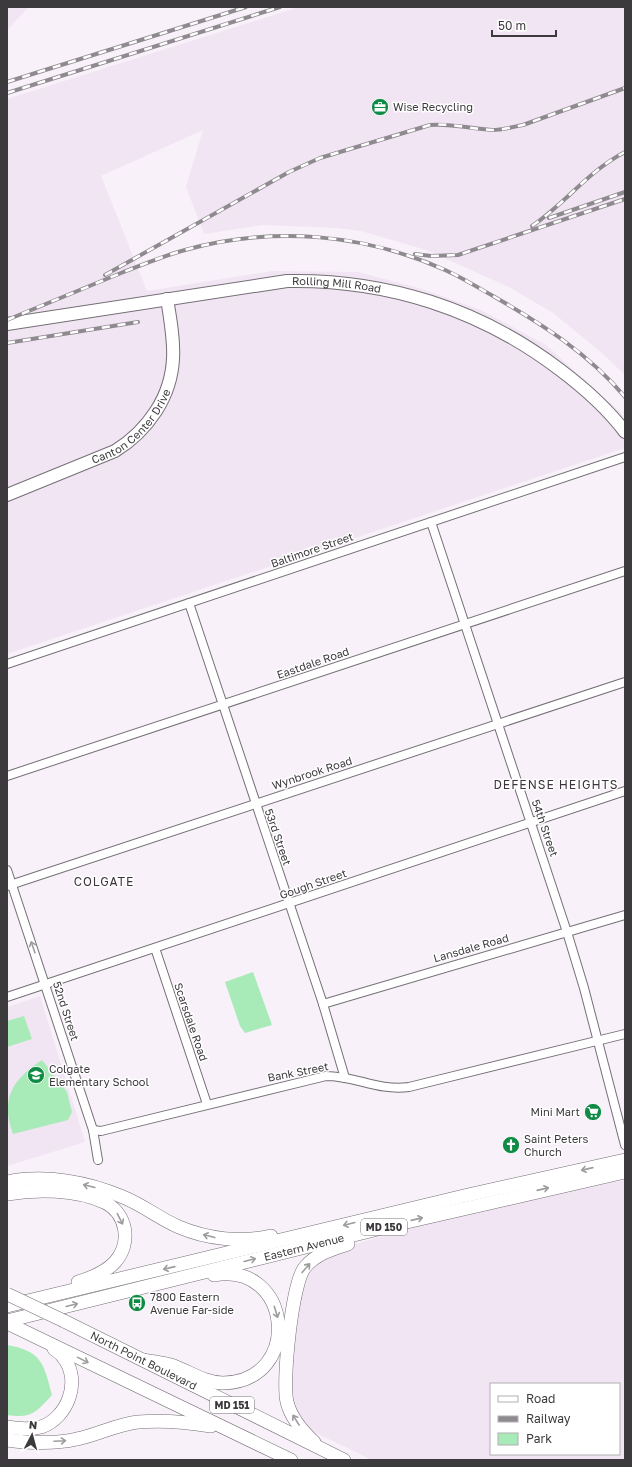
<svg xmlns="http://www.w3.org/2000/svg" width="632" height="1467" font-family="'Golos Text',sans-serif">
	<rect width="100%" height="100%" fill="#f8f1f9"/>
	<g fill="#f1e5f3" fill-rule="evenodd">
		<path d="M7,7h22l-22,23z"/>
		<path d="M299,7h326v368l-22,-21 -50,-41 -44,-26 -83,-37 -65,-19 -25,-3 -73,-3 -59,9 -18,-47 17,-57 -102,46 46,115 125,-20 86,1 64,17 59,21 65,35 73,66 6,8v29l-618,206v-555z"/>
		<path d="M40,996l45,146 -78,24v-159z"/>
		<path d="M625,1180v280h-253l-62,-30 -18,-20 -3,-31 10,-94 13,-22 19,-12 140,-40zM491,1384h128v70h-128z"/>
	</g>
	<g fill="#a8eab8">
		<path d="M253,972l19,53 -27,8 -5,-7 -15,-44z"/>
		<path d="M24,1016l8,23 -25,8v-26z"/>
		<path d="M42,1060l25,32 5,20 -4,8 -55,14c-13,-35 -1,-54 29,-74z"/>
		<path d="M7,1345c35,6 37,19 45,50 -16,17 -20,24 -45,20z"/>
	</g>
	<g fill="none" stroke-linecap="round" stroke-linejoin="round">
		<defs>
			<g id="street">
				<path d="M431,522l136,410 17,56 41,157"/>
				<path d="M189,603l134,401 22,74"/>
				<path d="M7,664l618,-207"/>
				<path d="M7,776l618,-205"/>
				<path d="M7,870l86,260 5,30"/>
				<path d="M7,886l618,-204"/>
				<path d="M155,948l52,156"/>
				<path d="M7,997l618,-206"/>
				<path d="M323,1004l302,-89"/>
				<path d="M93,1130l8,1 225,-55c31,0 50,15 83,11l216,-53"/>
			</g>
			<g id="secondary">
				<path id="s1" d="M7,324l280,-43c99,-2 193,28 272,88 24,18 48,39 66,63"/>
				<path id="s2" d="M7,495l108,-44c18,-11 30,-23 41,-40 24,-37 18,-71 11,-112"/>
			</g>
			<g id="primary">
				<path d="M7,1182c38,-8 81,0 116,15 20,8 37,22 56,30 28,12 63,16 92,9"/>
				<path d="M7,1194c30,-5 68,-5 97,8 23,11 28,41 11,60 -10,11 -24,16 -37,20"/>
				<path d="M7,1306l461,-111 157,-35"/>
				<path id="s3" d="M7,1321l391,-97 227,-52"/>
				<path id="s4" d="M64,1321l280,139"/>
				<path d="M7,1323l284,137"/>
				<path d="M144,1360c10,2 21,3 30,6 16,6 31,17 49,17 81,-2 69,-122 -9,-108"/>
				<path d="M7,1427c12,2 22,3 34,0 27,-9 41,-47 22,-70 -2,-3 -6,-6 -9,-8"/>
				<path d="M7,1440c22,3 48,4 70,-1 21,-4 40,-15 61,-17 24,-2 49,0 73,4"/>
				<path d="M314,1442c-12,-11 -23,-24 -27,-40 -5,-20 5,-120 18,-135 11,-13 27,-18 43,-23"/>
			</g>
		</defs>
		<use href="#street" stroke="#756f76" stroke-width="10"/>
		<use href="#secondary" stroke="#756f76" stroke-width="14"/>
		<use href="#primary" stroke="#756f76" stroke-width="14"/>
		<use href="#street" stroke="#fff" stroke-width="8"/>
		<use href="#secondary" stroke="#fff" stroke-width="12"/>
		<use href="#primary" stroke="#fff" stroke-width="13"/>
		<defs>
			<g id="rail">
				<path d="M7,82l239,-75"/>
				<path d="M7,93l273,-86"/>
				<path d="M549,218l76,-26"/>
				<path d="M532,226c35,-24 55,-54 93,-74"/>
				<path d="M415,254l16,2 27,-1 167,-56"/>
				<path d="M105,275l184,-103 31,-14 110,-33c21,-2 41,4 62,5 10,0 21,-3 31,-5l102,-37"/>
				<path d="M7,320c38,-16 76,-31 114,-47 21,-8 42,-17 64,-23 87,-24 178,-17 260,20 16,7 32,17 48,26 49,28 95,57 132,101"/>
				<path d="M7,343l131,-21"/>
			</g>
		</defs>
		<use href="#rail" stroke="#8f8a8f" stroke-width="4"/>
		<use href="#rail" stroke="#fff" stroke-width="2.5" stroke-dasharray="8" stroke-linecap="butt"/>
		<defs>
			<path id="primary-bridge" d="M7,1294l57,27"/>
		</defs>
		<use href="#primary-bridge" stroke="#756f76" stroke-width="14" stroke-linecap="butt"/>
		<use href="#primary-bridge" stroke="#fff" stroke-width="13"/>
	</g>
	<defs><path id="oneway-shaft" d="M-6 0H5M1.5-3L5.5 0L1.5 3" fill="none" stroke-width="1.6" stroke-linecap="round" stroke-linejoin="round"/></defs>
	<g stroke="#9e9c9e">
		<use href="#oneway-shaft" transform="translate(33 947) rotate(-109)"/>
		<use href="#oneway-shaft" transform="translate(587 1169) rotate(167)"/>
		<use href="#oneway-shaft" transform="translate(89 1186) rotate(-166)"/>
		<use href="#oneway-shaft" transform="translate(543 1189) rotate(-13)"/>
		<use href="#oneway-shaft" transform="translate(120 1219) rotate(63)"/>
		<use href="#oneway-shaft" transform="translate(417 1219) rotate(-13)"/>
		<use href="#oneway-shaft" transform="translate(349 1224) rotate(166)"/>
		<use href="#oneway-shaft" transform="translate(209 1236) rotate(-166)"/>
		<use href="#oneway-shaft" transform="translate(250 1260) rotate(-14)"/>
		<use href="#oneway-shaft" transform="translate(169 1268) rotate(167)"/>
		<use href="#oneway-shaft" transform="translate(306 1268) rotate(-49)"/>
		<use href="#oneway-shaft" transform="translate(72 1305) rotate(-14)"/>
		<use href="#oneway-shaft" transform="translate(276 1312) rotate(73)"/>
		<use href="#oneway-shaft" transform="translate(83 1360) rotate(26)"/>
		<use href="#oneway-shaft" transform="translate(296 1420) rotate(-122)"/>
		<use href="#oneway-shaft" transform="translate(60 1441) rotate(-3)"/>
	</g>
	<defs>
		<symbol id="office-disc" viewBox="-11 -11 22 22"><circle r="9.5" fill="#108b46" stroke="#fff"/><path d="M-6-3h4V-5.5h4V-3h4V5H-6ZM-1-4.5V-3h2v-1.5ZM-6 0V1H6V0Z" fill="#fff"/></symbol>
		<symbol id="school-disc" viewBox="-11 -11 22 22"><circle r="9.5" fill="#108b46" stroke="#fff"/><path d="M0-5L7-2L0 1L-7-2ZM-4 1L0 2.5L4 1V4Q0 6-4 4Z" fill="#fff"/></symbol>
		<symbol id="supermarket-disc" viewBox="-11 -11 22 22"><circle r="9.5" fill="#108b46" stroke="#fff"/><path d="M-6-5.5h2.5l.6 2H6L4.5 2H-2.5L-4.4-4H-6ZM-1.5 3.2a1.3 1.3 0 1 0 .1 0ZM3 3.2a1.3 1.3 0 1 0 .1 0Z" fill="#fff"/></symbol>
		<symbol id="church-disc" viewBox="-11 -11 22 22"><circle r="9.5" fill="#108b46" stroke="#fff"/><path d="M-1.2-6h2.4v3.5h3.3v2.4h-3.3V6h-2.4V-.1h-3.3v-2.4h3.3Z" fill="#fff"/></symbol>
		<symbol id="bus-disc" viewBox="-11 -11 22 22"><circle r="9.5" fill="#108b46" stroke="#fff"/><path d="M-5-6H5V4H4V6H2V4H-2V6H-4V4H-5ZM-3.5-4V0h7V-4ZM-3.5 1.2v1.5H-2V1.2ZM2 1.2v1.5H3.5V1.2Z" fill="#fff"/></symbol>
	</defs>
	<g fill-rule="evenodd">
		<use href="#office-disc" x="370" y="97" width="20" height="20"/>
		<use href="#school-disc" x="26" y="1065" width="20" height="20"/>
		<use href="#supermarket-disc" x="583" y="1102" width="20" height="20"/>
		<use href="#church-disc" x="501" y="1135" width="20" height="20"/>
		<use href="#bus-disc" x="127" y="1293" width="20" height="20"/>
	</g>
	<g text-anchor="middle" stroke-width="3" stroke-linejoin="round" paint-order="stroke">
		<g fill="#fff" stroke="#777577" stroke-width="1">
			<rect x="361" y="1219" width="46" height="16" rx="3"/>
			<rect x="210" y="1397" width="44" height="16" rx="3"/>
		</g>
		<g font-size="10" font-weight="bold" fill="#3d3a3d">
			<text x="384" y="1231">MD 150</text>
			<text x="232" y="1409">MD 151</text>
		</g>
		<g font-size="11" fill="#3d3a3d" stroke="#fff" text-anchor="start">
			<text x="393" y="111">Wise Recycling</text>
			<text x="49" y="1073">Colgate<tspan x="49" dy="13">Elementary School</tspan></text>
			<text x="580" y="1116" text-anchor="end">Mini Mart</text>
			<text x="524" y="1143">Saint Peters<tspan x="524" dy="13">Church</tspan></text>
			<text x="150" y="1301">7800 Eastern<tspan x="150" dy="13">Avenue Far-side</tspan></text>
		</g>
		<g font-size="11" fill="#3d3a3d" stroke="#fff">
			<text dy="4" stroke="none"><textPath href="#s1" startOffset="333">Rolling Mill Road</textPath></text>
			<text dy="4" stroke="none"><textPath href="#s2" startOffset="145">Canton Center Drive</textPath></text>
			<text transform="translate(312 550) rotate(-19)" y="4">Baltimore Street</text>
			<text transform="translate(313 663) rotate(-19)" y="4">Eastdale Road</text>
			<text transform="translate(312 773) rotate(-18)" y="4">Wynbrook Road</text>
			<text transform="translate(545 828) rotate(71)" y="4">54th Street</text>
			<text transform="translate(278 837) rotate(71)" y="4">53rd Street</text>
			<text transform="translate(313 884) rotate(-19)" y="4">Gough Street</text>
			<text transform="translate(471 948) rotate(-16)" y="4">Lansdale Road</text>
			<text transform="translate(66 1011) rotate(72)" y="4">52nd Street</text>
			<text transform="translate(191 1022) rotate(71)" y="4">Scarsdale Road</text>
			<text transform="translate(298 1072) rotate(-11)" y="4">Bank Street</text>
			<text dy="4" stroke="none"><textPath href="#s3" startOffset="306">Eastern Avenue</textPath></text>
			<text dy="4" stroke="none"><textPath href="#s4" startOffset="89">North Point Boulevard</textPath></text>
		</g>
		<g font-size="12" letter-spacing="1" fill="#3c363c" stroke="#fff">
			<text x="556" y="789">DEFENSE HEIGHTS</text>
			<text x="104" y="886">COLGATE</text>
		</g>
	</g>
	<rect width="632" height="1467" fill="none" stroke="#3d3a3d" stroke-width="16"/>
	<rect x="490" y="1383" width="130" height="72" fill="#ffffff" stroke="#b1b0b1"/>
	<rect x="498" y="1396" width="20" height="6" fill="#ffffff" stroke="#b1b0b1"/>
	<text x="526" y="1403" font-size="12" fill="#3d3a3d">Road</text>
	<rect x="498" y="1416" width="20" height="6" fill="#8f8a8f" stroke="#b1b0b1"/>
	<text x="526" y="1423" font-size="12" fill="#3d3a3d">Railway</text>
	<rect x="498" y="1433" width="20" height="12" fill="#a8eab8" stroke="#b1b0b1"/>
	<text x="526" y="1443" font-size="12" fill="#3d3a3d">Park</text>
	<g transform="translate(32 1435) rotate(6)" stroke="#ffffff" stroke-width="3" paint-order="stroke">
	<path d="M0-3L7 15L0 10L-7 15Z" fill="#3d3a3d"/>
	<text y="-6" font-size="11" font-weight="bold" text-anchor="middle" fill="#3d3a3d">N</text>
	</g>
	<path d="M492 30v6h64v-6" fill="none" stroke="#3d3a3d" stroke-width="2"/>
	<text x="498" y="30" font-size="12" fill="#3d3a3d" stroke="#ffffff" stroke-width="3" paint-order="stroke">50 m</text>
</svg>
